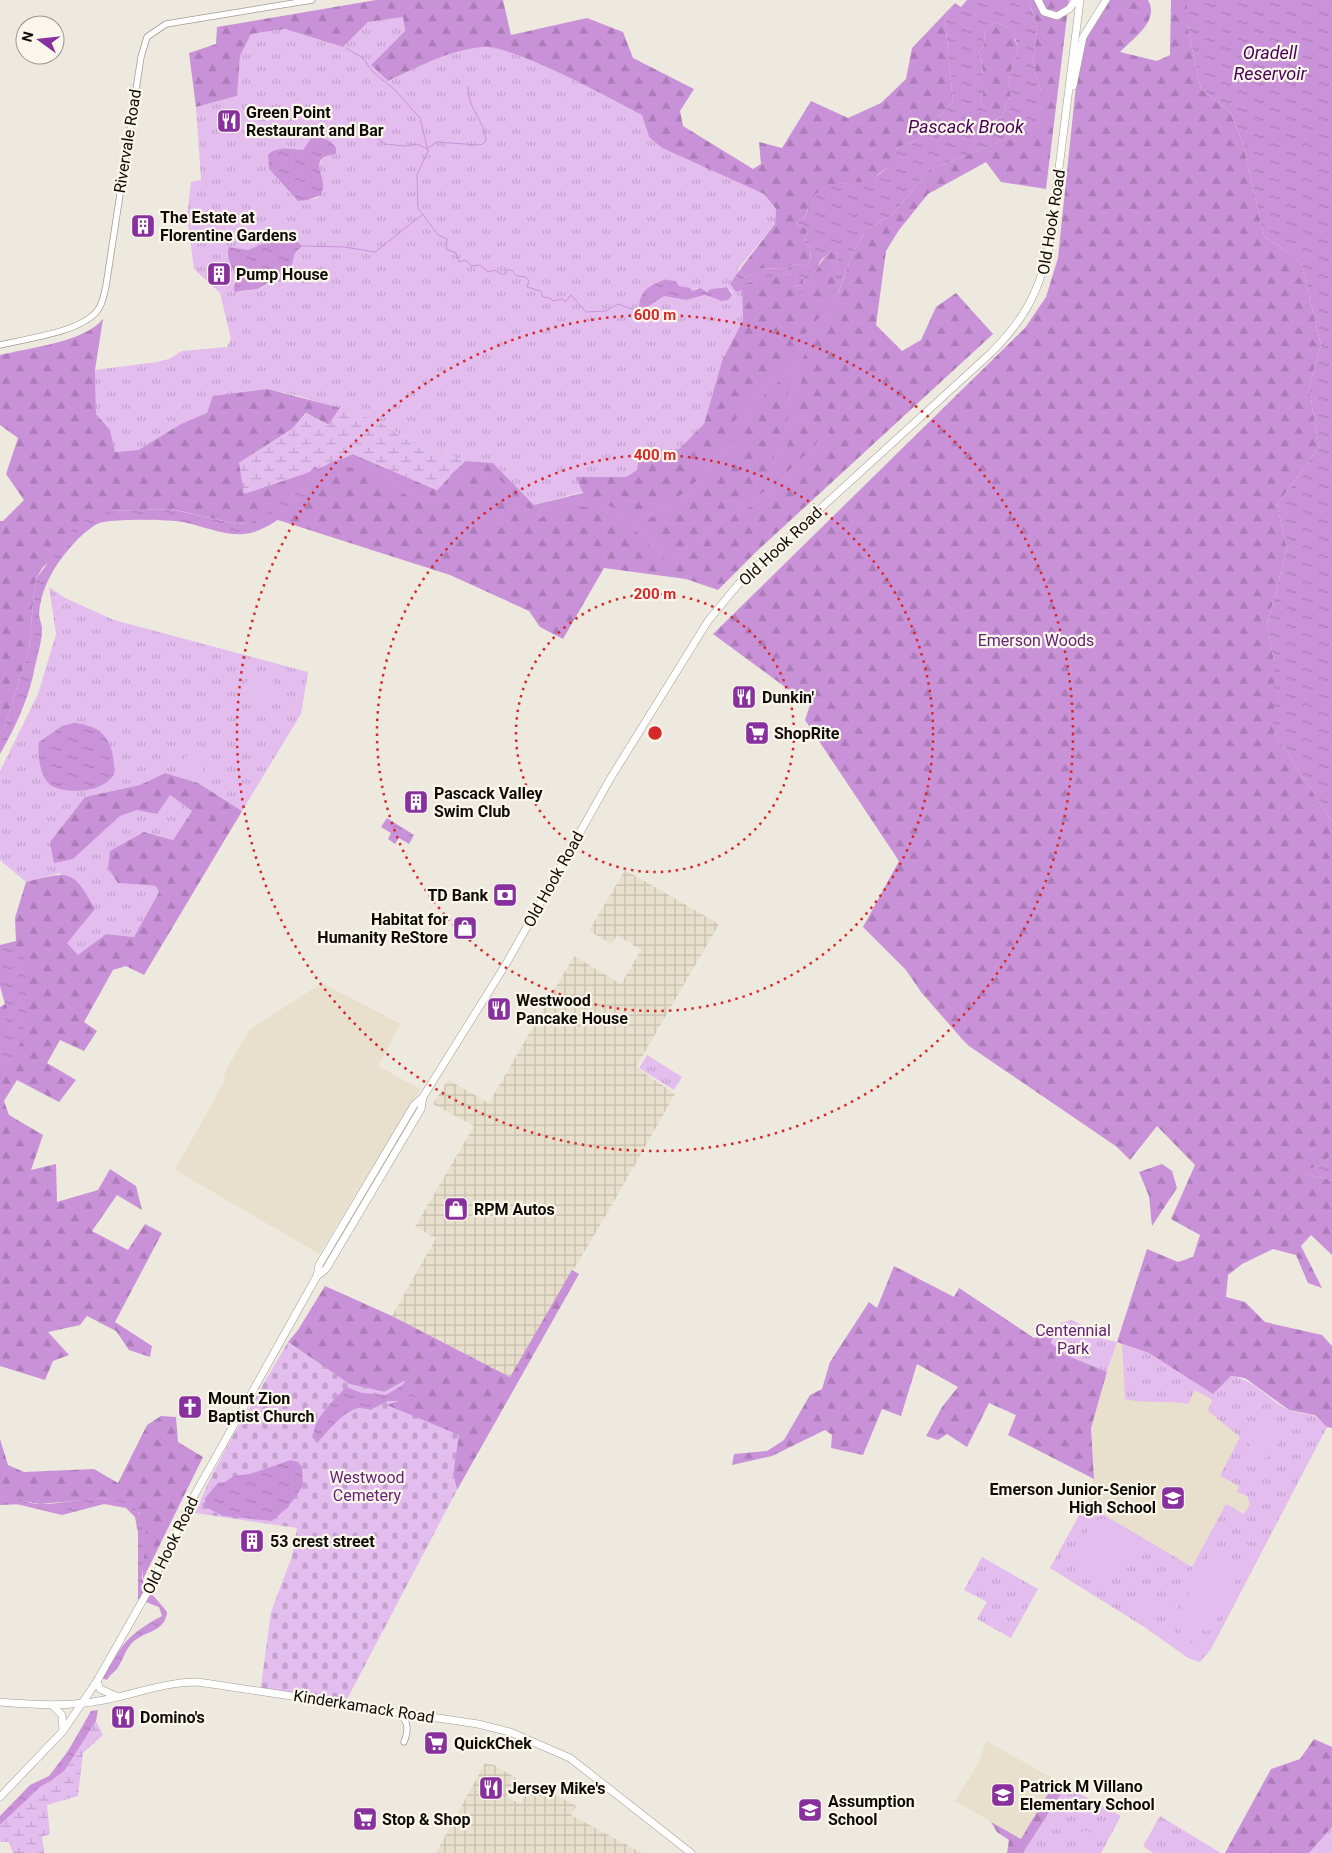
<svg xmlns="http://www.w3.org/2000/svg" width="1332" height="1853" font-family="Roboto,sans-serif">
	<defs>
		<pattern id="industrial-grid" width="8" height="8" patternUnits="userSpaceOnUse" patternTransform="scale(1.25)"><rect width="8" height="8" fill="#e8e0cd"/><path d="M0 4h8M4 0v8" fill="none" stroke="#c6bfaf"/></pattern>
		<pattern id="grass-tufts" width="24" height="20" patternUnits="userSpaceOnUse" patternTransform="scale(1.25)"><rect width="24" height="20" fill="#e4bdef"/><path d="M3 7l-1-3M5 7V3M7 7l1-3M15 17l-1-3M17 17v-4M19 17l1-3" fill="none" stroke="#c2a1cc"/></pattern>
		<pattern id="forest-firs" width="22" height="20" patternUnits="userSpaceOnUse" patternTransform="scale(1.25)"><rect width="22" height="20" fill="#c991d7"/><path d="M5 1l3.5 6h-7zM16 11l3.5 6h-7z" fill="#ab7cb7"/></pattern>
		<pattern id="wetland-marsh" width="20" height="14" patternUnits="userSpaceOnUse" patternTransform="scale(1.25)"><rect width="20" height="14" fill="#e4bdef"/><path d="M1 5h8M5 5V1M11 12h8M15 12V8" fill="none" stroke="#c2a1cc"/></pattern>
		<pattern id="cemetery-stones" width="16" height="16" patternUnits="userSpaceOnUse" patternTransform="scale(1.25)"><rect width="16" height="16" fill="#e4bdef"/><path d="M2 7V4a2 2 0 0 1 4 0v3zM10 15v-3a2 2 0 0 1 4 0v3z" fill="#c2a1cc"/></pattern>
		<pattern id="water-ripples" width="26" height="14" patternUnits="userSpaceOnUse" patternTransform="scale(1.25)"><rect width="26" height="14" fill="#ca92d8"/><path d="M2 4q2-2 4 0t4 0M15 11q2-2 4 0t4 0" fill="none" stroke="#ac7db8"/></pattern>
	</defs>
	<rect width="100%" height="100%" fill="#eee9de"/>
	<g fill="#e8e0cd">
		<path d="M322,983l79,41 -23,42 42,23 -101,165 -144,-84 49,-88 1,-10 24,-42z"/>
		<path d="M1117,1342l32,11 139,57 27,5 12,12 -116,222 -11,13 -12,-4 -42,-30 -96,-60 37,-67 5,-14 2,-16 -3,-43z"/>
		<path d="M986,1741l70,39 -35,59 -66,-38 24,-39z"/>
	</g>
	<g fill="url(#industrial-grid)">
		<path d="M625,870l94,54 -83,143 39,27 -66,116 -99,167 -118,-61 44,-78 -21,-11 59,-101 -41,-22 15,-24 41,23 85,-147 47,28 20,-34 -24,-15 -5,9 -23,-13z"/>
		<path d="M485,1763l9,2 22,13 -10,19 15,7 11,-22 44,24 -5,9 71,38h-206z"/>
	</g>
	<g fill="url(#grass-tufts)" fill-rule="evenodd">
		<path d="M403,17l2,14 -34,34 17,16c30,-14 59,-30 93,-35 29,-3 130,53 161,69l7,22 13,11 102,46 12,15 -1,15 -37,45 -2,23 7,-2v30l-21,41 -18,63 -25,25 -40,2 -2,19 -11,7h-49l6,15 -49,13 -41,-42 -28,-2 -25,-9 -6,4 -52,-33 -83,-27 -31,-7 -87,35 -43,26 -24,2 -4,-22 -14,-16 -1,-44 62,-8 12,-3 13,-8 45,-4 4,-8 -11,-46 -26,-24 -7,-53 4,-34 10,-2 -5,-73 41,-11 3,-40 11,-22 34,-5 58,18 25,-25zM317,135l13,6 4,13c-22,3 -14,24 -11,38l-6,6 -9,2 -13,-2 -26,-29 -1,-13 6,-5 29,-1 8,-12zM266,242l34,7 -5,4 -6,23 -10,7 -10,-1 -10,7 -20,3 -5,-8 1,-7 -8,-23 10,-6c11,5 19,0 29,-6zM664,280l28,11 5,-3 10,4c5,-4 14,-5 20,-5l5,5 -4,8 -6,1 -17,-6 -19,5 -22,-4 -27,15 -2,-1h3l18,-27z"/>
		<path d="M49,587l16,11 49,22 194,52 -7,42 -59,97 -44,-28 -33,-10 -25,12 -55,12 -35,45 23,17 47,-43 50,-21 22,16 -19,29 -29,-8 -26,51 39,3 2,6 -25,45 -28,-3 -27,22 -13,-13 -6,-70 -34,9 -26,-22v-89l38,-77 18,-60z"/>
		<path d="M647,1055l35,22 -8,13 -35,-22z"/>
		<path d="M1072,1320l20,10 -1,6 26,6 -10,30 -41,-17 -15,-12 11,-21z"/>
		<path d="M1122,1344l27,9 64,41 18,-18c26,4 36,25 58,34 19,8 19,-3 38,17l-116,222 -11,13 -12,-4 -42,-30 -96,-60 37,-67 2,5 103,61 34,-63 18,10 6,-10 -3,-8 -10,-4 2,-6 -19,-10 20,-39 -32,-26 4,-11 -17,-10 -7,14c-21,-4 -42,0 -63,-5z"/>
		<path d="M982,1557l56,32 -27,49 -34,-19 10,-17 -23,-12z"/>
		<path d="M1069,1788l52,28 -20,37h-78l37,-58z"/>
		<path d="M1160,1816l61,37h-68l-10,-7z"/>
		<path d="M1332,1827v26h-23z"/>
	</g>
	<g fill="url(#forest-firs)">
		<path d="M376,0h127l8,35 76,-17 36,14 10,26 61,31 -14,22 3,15 70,43 8,-5 -2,-22 23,6 29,-47 37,17 33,-15 25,-24 6,-31 43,-45 -10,16 8,83 -36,38 -20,8 -6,16 -22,18 -32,2 -21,10 -12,24 -6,2 -1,6 5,-1 5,5 -2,12 6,6 -1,14 -5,4 -9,-2 -10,4 -31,1 -3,5 -8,3 -3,-9 34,-44 1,-15 -12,-15 -102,-46 -13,-11 -7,-22c-31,-16 -132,-72 -161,-68 -34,4 -63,20 -93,34l-17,-16 34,-34 -2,-14 -35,5 -25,25 -58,-18 -34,5 -11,22 -3,40 -41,11 -7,-54 27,-9 1,-17z"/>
		<path d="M1029,0h40l-23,189 -45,-7 -15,-20 -58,32 -29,36 -13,21 -10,74 26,26 19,-11 15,-33 20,-14 37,41 -237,218 -38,38 -32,-11 -82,-11 -41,71 -23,-12 -11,-16 -79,-36 -172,-55 -41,4 -66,-15 -60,2 -68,56 -8,13 -6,70 -25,78 -4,4v-211h3l21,-21 -18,-26 12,-36 -18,-13v-70c28,-7 85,-13 103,-36l-8,51 1,44 14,16 5,22 23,-2 43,-26 26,-11 6,-17 55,-7 72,19 -11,17 -23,-12 -14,16 -53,34 74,8 40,-17 84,36 28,-29 28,2 41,42 49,-12 -7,-16h50l11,-7 2,-19 40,-2 25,-25 18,-63 21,-41 -1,-36c16,-4 50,-16 62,-5l-1,5 -10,3v4c24,-10 20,-24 38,-40l7,3 -4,52 18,-51 14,-25 27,-16 36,-44 111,-44 1,-35 -8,-27 4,-36z"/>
		<path d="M1106,0h42c12,21 -15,38 -28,52l37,9 13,-6 1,-55h16v25l14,64 30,24 12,31 21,92 37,26 20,83 -12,42 10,60 -42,58 10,44 -20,76 7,36v71l58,90v333l-12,10 -20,8 32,7v75l-21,-20 -10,11 21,42 -14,-5 -12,-28 -23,-6 -31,15 -14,11 -2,22 19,5 20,20 57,13 10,11v82l-5,-1 -12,-12 -26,-5 -44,-32 -14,-2 -18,18 -64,-41 -32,-11 30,-93 31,13 15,-5 7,-22 -29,-16 24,-54 -38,-39 -27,34 -13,-13 -148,-101 -7,-7 -41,-47 -15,-22 -43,-43 36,-66 -94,-141 7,-21 -12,-1 -87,-64 312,-306 21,-31 12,-39 22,-211z"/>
		<path d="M995,22l16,7 7,19 -9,31 2,18 -5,5 -3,14 -10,5 -12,-19c4,-10 2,-40 -2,-51l5,-5 1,-14z"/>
		<path d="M165,773l33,10 44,28 -98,164 -18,-9 -13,4 -29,52 13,9 -13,20 -24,-11 -13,23 29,17 -17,22 -42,-22 -13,21 5,14 34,20 -12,35 25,-6 1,38 41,-12 12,-21 26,17 6,24 -25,-15 -25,36 36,19 17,-26 17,9 -47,89 37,24 -2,11 -21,-7 -13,-19 -29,-15 -7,9 -32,7 21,23 -16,6 -8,19 -45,-14v-359l5,-3 -5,-18v-41l16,-4 -1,-23 11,-36c44,-11 46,-14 69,27l-28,34 11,12 28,-21 28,3 25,-45 -3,-6 -38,-3 -10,-15 2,-17 34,-19 29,8 19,-29 -22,-16 -13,19 -20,-4 -17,6 -47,43 -19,4 -4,-21 35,-45 55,-12z"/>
		<path d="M1162,1164l10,7 5,17 -25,38 -3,-30 -10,-24z"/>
		<path d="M894,1266l60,31 5,-9 75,50 22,-8 -5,13 15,12 41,17 -16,56 3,51 -86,-44 8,-20 -27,-12 -22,44 -20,-13 -9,6 -12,-4 16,-29 16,-20 -41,-23 -16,52 -19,-7 -19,46 -32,-7 1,-13 -7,-5 -53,26 -40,9 2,-11 33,-3 17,-11 26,-45 12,-6 8,-27 39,-60 8,6z"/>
		<path d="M572,1270l7,4 -122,216 -4,-16 5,-39 -66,-26 -5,-4 -3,-13 -35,-8 -61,-42 10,-12 27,-44 67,30 118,61z"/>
		<path d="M161,1416l15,1 2,25 25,15 -60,122 -3,-66 -35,-15 -65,6 -18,-3 3,3 -25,1v-66l8,26 16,7 70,-3 24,14 29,-58z"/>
		<path d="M1314,1739l18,8v80l-23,26h-84l46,-84 29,-10z"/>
		<path d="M1056,1780l13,8 -9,7 -37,58h-16l2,-13 -12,-8 -6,-10 30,17z"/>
	</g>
	<g fill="url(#wetland-marsh)">
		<path d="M340,408l42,15 52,33 6,-4 25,9 -28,29 -84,-36 -40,17 -69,23 -5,-31 53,-34 15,-16 21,12z"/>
		<path d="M96,1721l7,14 -20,18 -5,43 -31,9 3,29 -8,3 2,16h-31l-4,-11h-9v-17l40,-38 12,-7 13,-10z"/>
	</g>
	<path fill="url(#cemetery-stones)" d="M288,1342l61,42 35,8 20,-11 14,14 -31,10 72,30 -6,39 4,16 -112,213 -82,-12 -2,-5 10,-74 21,-56 5,-28 -102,-15 14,-32 22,-42z"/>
	<g fill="#e4bdef" fill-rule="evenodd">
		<path d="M252,672l22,9 -7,23h-12l-10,-8 1,-13z"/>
		<path d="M188,752l11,1c9,8 5,15 0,25l-18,-10z"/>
		<path d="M1273,1425l7,13c-5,15 -10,23 -28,21l-6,-28z"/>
		<path d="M1103,1518l44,28c-23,30 -45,35 -78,15l24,-39z"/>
		<path d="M1213,1529l4,3 -1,3c18,-6 32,4 37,21l3,-4 4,2 -49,93c-9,-4 -19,4 -31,-3 -9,-6 -9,-18 -16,-22zM1226,1538c17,1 26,14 21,31 -10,18 -23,52 -36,67 -13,14 -36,6 -38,-12 -2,-13 27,-61 35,-75l7,-7z"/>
		<path d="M1213,1548l31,16 -36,68 -31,-16z"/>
		<path d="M1143,1591l11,5 2,5 -7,14 -3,1 -14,-10 1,-9z"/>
		<path d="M1085,1830l13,7 -5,12 -10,-1 -5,-6 1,-7z"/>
	</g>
	<g fill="url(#water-ripples)" fill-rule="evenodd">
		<path d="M967,0h62l8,28 -4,36 8,27v35l-112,44 -36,44 -27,16 -14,25 -19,53 5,-54 -7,-3 -10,9 -15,31 -8,3 -5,-3v-4l10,-3 1,-5c-9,-8 -39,-4 -46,5l-6,-3 -9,3v6l-7,2 -6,-8 11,-16 3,9 8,-3 3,-5 31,-1 10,-4 9,2 5,-4 1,-14 -6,-6 2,-12 -5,-5 -5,1 1,-6 6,-2 4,-7 -2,-3c8,-6 9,-16 17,-21 7,-4 16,-3 24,-4 27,-1 40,-9 50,-35l20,-8 36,-38 -8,-83 10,-16 6,4zM995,22l16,7 -1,9h5l3,10 -9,31 2,18 -5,5 -3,14 -9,5 -13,-19c4,-10 2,-40 -2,-51l5,-5 1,-14z"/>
		<path d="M1187,0h145v822l-58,-90v-71l-7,-36 20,-76 -10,-44 42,-58 -10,-60 12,-42 -20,-83 -37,-26 -21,-92 -12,-31 -30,-24 -14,-64z"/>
		<path d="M317,135l13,6 6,7v6c-33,4 -5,25 -15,41l-13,5 -10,1 -29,-32 -1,-14c7,-9 25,-6 35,-5l8,-12z"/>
		<path d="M285,237l9,2 8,7 -7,7 -6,23 -4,6h-16l-11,7 -23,3c-3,-6 2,-10 0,-16 -3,-10 -10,-19 -6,-29l19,3 29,-12z"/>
		<path d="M664,280l12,1 3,5 11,2 2,3 8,-3 7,4 4,-3 16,-2 5,8 -4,5 -6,1 -17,-6 -19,5 -22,-4 -23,15 -9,-1 6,-1c2,-4 1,-7 3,-12 4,-10 15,-14 23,-17z"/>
		<path d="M315,466l8,9c-21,22 -39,47 -69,57 -23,7 -44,-4 -67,-9 -13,-4 -79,-5 -90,1 -12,6 -25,21 -33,31 -13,16 -24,38 -25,59 0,5 3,10 3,15 0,11 -4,25 -7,37 -5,30 -20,62 -35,88v-22l4,-4 25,-78 6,-70 45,-60 31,-9 59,-2 67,15 12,-1 22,-12 23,-21z"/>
		<path d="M74,723c32,3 41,21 40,52 -3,3 -7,8 -12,10 -12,7 -37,8 -50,1 -12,-7 -15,-32 -13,-44l23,-16z"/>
		<path d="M387,818l27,17 -5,9 -10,-6 -4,6 -7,-5 3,-6 -10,-6z"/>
		<path d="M15,946l9,3c1,40 9,90 -18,122l-6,-2v-25l4,-8 -3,-8 7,-16 -8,-31v-32z"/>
		<path d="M1332,1155v25l-33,-7 21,-8z"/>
		<path d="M404,1384l16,6 -2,6 -14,5h-16l-18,9c-18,-11 -42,21 -53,33 -14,-15 19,-45 29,-56l16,6 24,2z"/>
		<path d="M291,1460l7,2 4,5 1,19 -15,21 -16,14 -49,-5 -18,-9v-9l13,-15 7,-1 9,-6 16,-2z"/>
		<path d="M0,1495c13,1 24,8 37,9 35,2 92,-24 108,20 3,8 -2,43 -3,54 4,12 17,23 25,34 -2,21 -23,18 -36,32 -7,8 -9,20 -16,27 -4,4 -6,5 -8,9l-5,-2c22,-35 23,-42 60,-62l-3,-9 -21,-8v-66l-3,-16 -9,-9 -22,-4 -42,11 -62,-15z"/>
		<path d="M98,1710l-2,11 -31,49 -13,10 -12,7 -40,38v-9l30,-31 19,-9 19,-25 23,-40z"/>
	</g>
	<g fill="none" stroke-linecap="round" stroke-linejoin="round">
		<g stroke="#ca92d8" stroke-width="1">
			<path d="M346,48l17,10 10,14 21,17 26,29 8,33 -11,24 1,33 20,27 9,4 -1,10 10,4 3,9 6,-2 7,6 8,-1 8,7 6,-2 7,4h5v-4h5l6,6 9,1 3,4 -2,6 14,4 2,6 7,1 3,3 9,-2 3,3 6,-7 15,17 20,-1 12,-7 14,5"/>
			<path d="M351,138l18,-6 16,12 19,2 13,-2 10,5"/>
			<path d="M428,148l9,-6 41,3 5,-1 3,-4c-1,-19 -19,-32 -18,-53"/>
			<path d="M302,246l43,1 30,5 47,-37"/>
		</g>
		<g stroke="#ca92d8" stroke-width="9">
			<path d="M314,482c49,-58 94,37 134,15l6,-19 5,-5 6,-3 10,2 19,9 11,9 9,16 18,8h7l8,-7 29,-6 19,3 39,18 27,29 11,7 9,-1 37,-35 20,-15 31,-12 50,-47 6,-13c-11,-12 -28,-14 -37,-28l9,-26 -3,-13 12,-28 27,-32 3,-11"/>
			<path d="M769,495l10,-40 15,-40"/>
			<path d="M474,518c18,3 26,0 40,-12"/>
			<path d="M634,522c15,-11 26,-12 42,-19 16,-8 31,-25 35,-41l28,-19v-4l-5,-9c19,-28 28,-47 60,-62"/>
		</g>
		<defs>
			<g id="tertiary">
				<path d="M0,345c25,-6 81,-13 97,-34 6,-7 7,-17 9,-25l35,-229 6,-20 19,-13 146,-24"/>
				<path d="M397,1713c12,7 12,17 7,29"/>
			</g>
			<g id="primary">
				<path d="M1038,0l6,12 13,4 12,-7 7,-9"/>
				<path d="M1073,86l10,-49 23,-37"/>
				<path d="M317,1276l9,-7 95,-160 2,-12 83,-133 104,-185 98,-158 33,-40 251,-229c33,-34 46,-58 57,-104l31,-248"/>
				<path d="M97,1681l3,8 16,7"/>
				<path d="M0,1702c35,3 69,5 104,-2 31,-6 61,-18 94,-18l280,42 32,8 60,26 121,95"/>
				<path d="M52,1705l10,10 1,15"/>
				<path d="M0,1797l63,-66 34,-50 51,-90 46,-95 123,-220 2,-11 95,-160 9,-8"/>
			</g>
		</defs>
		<use href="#tertiary" stroke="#a19c91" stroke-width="7"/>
		<use href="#primary" stroke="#a19c91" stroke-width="8"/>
		<use href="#tertiary" stroke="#fff" stroke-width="5.5"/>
		<use href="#primary" stroke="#fff" stroke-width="7"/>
	</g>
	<g fill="none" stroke="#d62828" stroke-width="2.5" stroke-dasharray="2.5 5">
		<circle cx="655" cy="733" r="139"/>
		<circle cx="655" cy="733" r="278"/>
		<circle cx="655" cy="733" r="418"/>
	</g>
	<defs>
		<symbol id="restaurant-square" viewBox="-11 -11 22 22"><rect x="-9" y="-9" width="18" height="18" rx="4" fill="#88319e" stroke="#fbf6eb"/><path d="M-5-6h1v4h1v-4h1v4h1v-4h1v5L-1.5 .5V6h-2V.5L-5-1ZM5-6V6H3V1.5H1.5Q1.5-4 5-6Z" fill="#fff"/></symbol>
		<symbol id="building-square" viewBox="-11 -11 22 22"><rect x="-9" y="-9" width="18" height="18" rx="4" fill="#88319e" stroke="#fbf6eb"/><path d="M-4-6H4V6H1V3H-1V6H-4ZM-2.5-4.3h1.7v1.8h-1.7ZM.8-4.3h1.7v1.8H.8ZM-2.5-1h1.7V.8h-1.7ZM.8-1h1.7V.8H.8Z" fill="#fff"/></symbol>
		<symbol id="supermarket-square" viewBox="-11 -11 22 22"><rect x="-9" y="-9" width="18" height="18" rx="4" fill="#88319e" stroke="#fbf6eb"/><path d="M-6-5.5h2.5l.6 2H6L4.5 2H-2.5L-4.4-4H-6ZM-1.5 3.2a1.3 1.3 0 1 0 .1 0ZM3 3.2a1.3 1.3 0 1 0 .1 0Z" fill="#fff"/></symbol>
		<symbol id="bank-square" viewBox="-11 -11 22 22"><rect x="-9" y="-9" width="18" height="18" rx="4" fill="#88319e" stroke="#fbf6eb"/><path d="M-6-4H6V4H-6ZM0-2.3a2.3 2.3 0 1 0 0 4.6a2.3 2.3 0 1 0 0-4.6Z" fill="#fff"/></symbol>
		<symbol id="shop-square" viewBox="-11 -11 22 22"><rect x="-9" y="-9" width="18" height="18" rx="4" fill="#88319e" stroke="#fbf6eb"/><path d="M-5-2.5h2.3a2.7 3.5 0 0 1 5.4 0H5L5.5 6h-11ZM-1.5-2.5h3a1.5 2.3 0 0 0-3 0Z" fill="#fff"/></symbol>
		<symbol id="church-square" viewBox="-11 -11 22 22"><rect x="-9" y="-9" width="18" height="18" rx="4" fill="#88319e" stroke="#fbf6eb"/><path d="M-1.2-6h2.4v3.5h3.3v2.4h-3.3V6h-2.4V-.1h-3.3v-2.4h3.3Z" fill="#fff"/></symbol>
		<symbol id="school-square" viewBox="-11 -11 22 22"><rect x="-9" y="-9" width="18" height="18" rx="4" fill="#88319e" stroke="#fbf6eb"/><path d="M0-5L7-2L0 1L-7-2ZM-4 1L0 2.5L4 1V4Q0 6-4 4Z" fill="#fff"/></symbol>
	</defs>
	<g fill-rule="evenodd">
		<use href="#restaurant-square" x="215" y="107" width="28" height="28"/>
		<use href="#building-square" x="129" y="212" width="28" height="28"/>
		<use href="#building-square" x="205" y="260" width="28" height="28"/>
		<use href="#restaurant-square" x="730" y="683" width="28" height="28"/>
		<use href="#supermarket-square" x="743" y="719" width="28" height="28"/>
		<use href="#building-square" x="402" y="788" width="28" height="28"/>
		<use href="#bank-square" x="491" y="881" width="28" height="28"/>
		<use href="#shop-square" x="451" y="914" width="28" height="28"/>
		<use href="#restaurant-square" x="485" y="995" width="28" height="28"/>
		<use href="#shop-square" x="442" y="1195" width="28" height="28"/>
		<use href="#church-square" x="176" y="1393" width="28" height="28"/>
		<use href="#school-square" x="1159" y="1484" width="28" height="28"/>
		<use href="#building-square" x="238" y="1527" width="28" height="28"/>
		<use href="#restaurant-square" x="109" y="1703" width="28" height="28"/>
		<use href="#supermarket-square" x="422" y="1729" width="28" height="28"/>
		<use href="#restaurant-square" x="477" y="1774" width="28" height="28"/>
		<use href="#school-square" x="989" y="1781" width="28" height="28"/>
		<use href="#school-square" x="796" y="1796" width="28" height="28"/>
		<use href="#supermarket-square" x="351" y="1805" width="28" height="28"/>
	</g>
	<g text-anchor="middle" stroke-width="4.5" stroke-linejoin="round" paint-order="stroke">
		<g font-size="16" font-weight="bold" fill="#0e0c09" stroke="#fbf6eb" text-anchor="start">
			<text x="246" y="118">Green Point<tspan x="246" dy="18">Restaurant and Bar</tspan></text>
			<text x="160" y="223">The Estate at<tspan x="160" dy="18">Florentine Gardens</tspan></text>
			<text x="236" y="280">Pump House</text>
			<text x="762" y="703">Dunkin'</text>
			<text x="774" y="739">ShopRite</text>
			<text x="434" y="799">Pascack Valley<tspan x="434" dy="18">Swim Club</tspan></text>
			<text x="488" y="901" text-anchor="end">TD Bank</text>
			<text x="448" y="925" text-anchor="end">Habitat for<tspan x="448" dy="18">Humanity ReStore</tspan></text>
			<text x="516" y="1006">Westwood<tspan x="516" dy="18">Pancake House</tspan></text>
			<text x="474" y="1215">RPM Autos</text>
			<text x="208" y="1404">Mount Zion<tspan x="208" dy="18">Baptist Church</tspan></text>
			<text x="1156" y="1495" text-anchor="end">Emerson Junior-Senior<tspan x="1156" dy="18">High School</tspan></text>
			<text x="270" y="1547">53 crest street</text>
			<text x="140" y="1723">Domino's</text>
			<text x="454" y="1749">QuickChek</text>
			<text x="1020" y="1792">Patrick M Villano<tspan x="1020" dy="18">Elementary School</tspan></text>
			<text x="508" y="1794">Jersey Mike's</text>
			<text x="828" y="1807">Assumption<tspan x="828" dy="18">School</tspan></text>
			<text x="382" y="1825">Stop &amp; Shop</text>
		</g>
		<g font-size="16" fill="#0e0c09" stroke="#fbf6eb">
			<text transform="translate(127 141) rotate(-81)" y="6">Rivervale Road</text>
			<text transform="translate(1051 222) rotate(-81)" y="6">Old Hook Road</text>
			<text transform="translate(780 546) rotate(-43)" y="6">Old Hook Road</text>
			<text transform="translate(553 879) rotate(-61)" y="6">Old Hook Road</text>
			<text transform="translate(170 1545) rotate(-64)" y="6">Old Hook Road</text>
			<text transform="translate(364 1706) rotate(9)" y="6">Kinderkamack Road</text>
		</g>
		<g font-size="16" fill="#662376" stroke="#fbf6eb">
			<text x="1036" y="646">Emerson Woods</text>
			<text x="1073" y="1336">Centennial<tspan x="1073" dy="18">Park</tspan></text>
			<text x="367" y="1483">Westwood<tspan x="367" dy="18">Cemetery</tspan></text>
		</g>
		<g font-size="18" font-style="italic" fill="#490059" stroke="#fbf6eb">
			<text x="1270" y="59">Oradell<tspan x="1270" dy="21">Reservoir</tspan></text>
			<text x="966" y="133">Pascack Brook</text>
		</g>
	</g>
	<circle cx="655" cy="733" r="8" fill="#d62828" stroke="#fbf6eb" stroke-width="2.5"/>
	<g font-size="15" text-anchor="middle" font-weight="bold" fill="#d62828" stroke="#fbf6eb" stroke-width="4.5" stroke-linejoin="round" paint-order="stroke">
		<text x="655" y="320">600 m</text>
		<text x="655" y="460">400 m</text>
		<text x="655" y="599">200 m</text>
	</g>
	<g transform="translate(40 40) rotate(285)"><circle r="24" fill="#fbf6eb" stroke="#9c9891"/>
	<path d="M0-4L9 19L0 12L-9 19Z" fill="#88319e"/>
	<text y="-8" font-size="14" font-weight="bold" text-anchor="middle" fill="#0e0c09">N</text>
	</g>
</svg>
